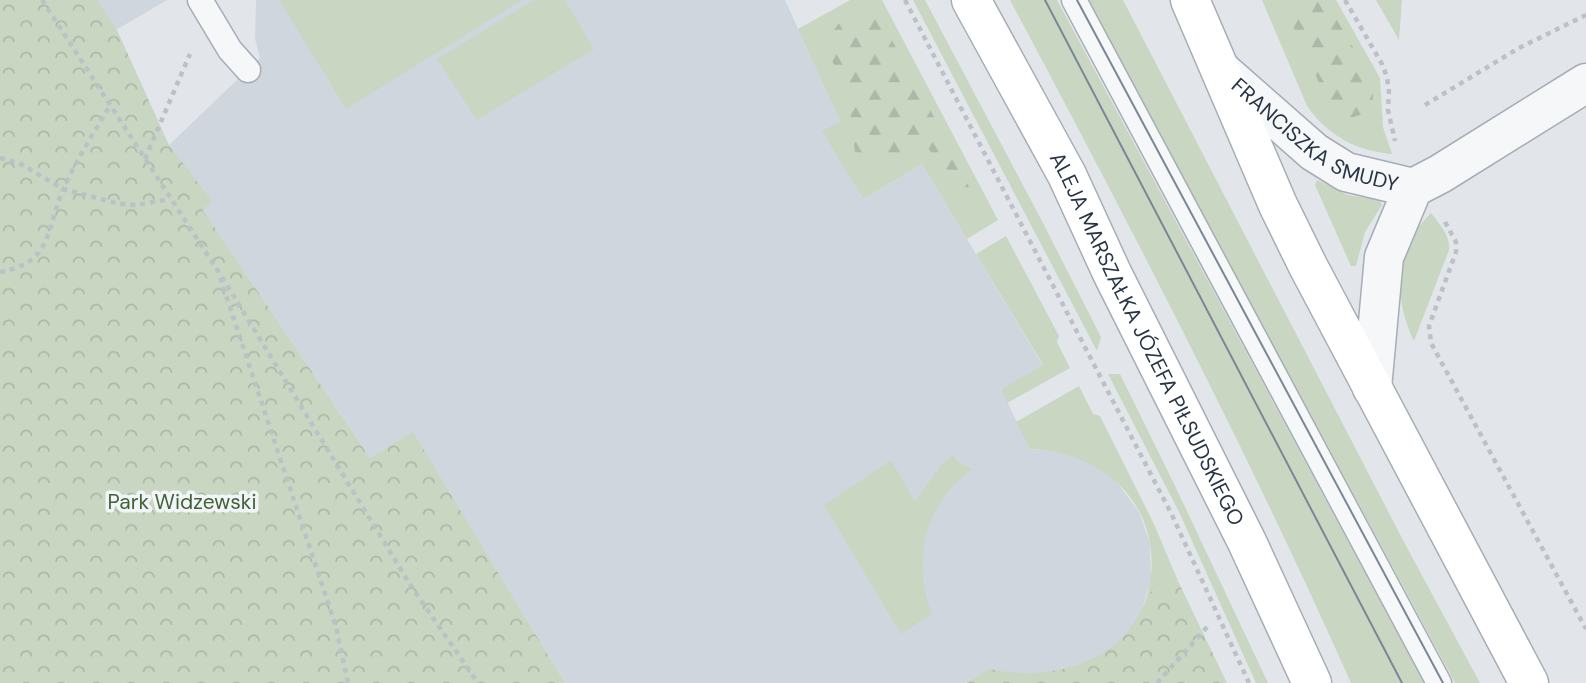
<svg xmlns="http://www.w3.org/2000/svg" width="1586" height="683" font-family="'DM Sans',sans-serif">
	<defs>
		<pattern id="forest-firs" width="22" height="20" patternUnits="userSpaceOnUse" patternTransform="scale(1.75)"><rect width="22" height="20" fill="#c9d6c2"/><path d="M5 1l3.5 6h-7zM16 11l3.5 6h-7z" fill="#adb8a8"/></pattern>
		<pattern id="park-crowns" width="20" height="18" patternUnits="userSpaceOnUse" patternTransform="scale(1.75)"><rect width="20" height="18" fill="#c9d6c2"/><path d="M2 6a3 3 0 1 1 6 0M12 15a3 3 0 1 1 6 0" fill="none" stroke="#adb8a8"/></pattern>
	</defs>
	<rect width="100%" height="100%" fill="#e2e6eb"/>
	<g fill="#d0d6de">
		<path d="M97,0h70l-51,30z"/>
		<path d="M256,0h529l55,121 -17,10 40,68 59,-35 121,202 -42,23 29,60 30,3 27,9 17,10 15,14 20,27 11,31 1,38 -10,31 -15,26 -14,14 -25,16 -29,10 -20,2 -30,-4 -19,-7 -23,14h-401l-152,-250 -43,25 -167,-248 -34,-65 91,-87 -5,-19z"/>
	</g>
	<g fill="#c9d6c2">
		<path d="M279,0h243l-176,109z"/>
		<path d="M534,0h31l29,49 -117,71 -40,-61z"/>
		<path d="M850,0h32l116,220 -31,19 -45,-75 -59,35 -41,-68 18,-10 -42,-92z"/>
		<path d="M913,0h12l118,223 58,114 -4,14z"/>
		<path d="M1010,0h47l367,683h-73c-104,-233 -221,-458 -341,-683z"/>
		<path d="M1088,0h35l281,542 76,141h-25z"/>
		<path d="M1262,0h74l44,78 3,49 9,27c-35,-3 -64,-18 -85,-48z"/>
		<path d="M1376,0h26l-3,40z"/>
		<path d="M1317,180l31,15 32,5 2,5 -17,27 -9,34h-5l-36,-81z"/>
		<path d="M1431,213c8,11 20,23 18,37l-35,91c-22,-45 -19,-93 17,-128z"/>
		<path d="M1006,236l53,100 -2,6 13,26 -63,35 -6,-14 42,-24 -67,-111z"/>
		<path d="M1108,374h12l57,116 91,193h-12l-77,-171z"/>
		<path d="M1079,386l14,28 7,2 54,108 24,57 -30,12c19,-81 -39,-141 -118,-144l-14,-27z"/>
		<path d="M953,455l5,7 14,7c-47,35 -61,90 -40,145l-31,20 -77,-129 67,-45 24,42 26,-37z"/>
	</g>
	<g fill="url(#forest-firs)">
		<path d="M1281,0h44l48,81v30l-26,8 -19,-17z"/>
		<path d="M876,11l86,157 15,42 -14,-4 -13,-33 -28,-31 -39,20 -28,-10 -6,-47 -24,-64 19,-24z"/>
	</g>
	<g fill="url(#park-crowns)">
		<path d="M0,0h97l20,30 52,115 43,56 -9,9 167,248 43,-26 152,251h-565z"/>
		<path d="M1178,581l49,102h-261l23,-14c67,14 139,-8 159,-76z"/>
	</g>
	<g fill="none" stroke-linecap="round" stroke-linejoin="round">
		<defs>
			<g id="service">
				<path d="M200,0l30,50 18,20"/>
				<path d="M1074,0l365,683"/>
			</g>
			<g id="minor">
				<path id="s1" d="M1223,72l91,80 32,20 67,16"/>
				<path d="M1372,388l12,-131 29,-69 27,-14 146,-91"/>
			</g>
			<g id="secondary">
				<path id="s2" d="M971,0l96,175 45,98 135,269 65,141"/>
				<path d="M1190,0l88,205 30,61 221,417"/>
			</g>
		</defs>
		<use href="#service" stroke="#a6adb6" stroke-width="27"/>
		<use href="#minor" stroke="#a6adb6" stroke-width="41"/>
		<use href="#secondary" stroke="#a6adb6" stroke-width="41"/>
		<g stroke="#bcc1c7" stroke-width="4.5" stroke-dasharray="5 5" stroke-linecap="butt">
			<path d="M42,0l176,271 118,356 12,56"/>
			<path d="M905,0l267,515 77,168"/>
			<path d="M1345,0l37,64 5,13 2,15 -1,18 7,31"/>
			<path d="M1425,105l94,-57 67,-33"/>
			<path d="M0,158l19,5 44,26 57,15 16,1 34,-6"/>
			<path d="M145,159l45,-105"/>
			<path d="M1445,222l11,20v10l-27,74 2,17 155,286"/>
			<path d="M0,272c55,-10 45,-44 64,-84 12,-28 30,-55 45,-81"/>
			<path d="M222,277l189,309 67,97"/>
			<path d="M1157,683l51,-57"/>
		</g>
		<use href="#service" stroke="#f5f7f9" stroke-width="24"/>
		<use href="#minor" stroke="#f5f7f9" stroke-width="38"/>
		<use href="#secondary" stroke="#fff" stroke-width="38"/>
		<g stroke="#7a8796" stroke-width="2">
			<path d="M1045,0l357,683"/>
			<path d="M1077,0l366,683"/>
		</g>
	</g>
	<g text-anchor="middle" stroke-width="7" stroke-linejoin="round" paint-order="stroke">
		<g font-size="21" fill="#283545" stroke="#f2f5f8">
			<text dy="7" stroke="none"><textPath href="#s1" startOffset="114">FRANCISZKA SMUDY</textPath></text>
			<text dy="7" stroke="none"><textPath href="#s2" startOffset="382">ALEJA MARSZAŁKA JÓZEFA PIŁSUDSKIEGO</textPath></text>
		</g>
		<g font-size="21" fill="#416235" stroke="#f2f5f8">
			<text x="182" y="509">Park Widzewski</text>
		</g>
	</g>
</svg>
